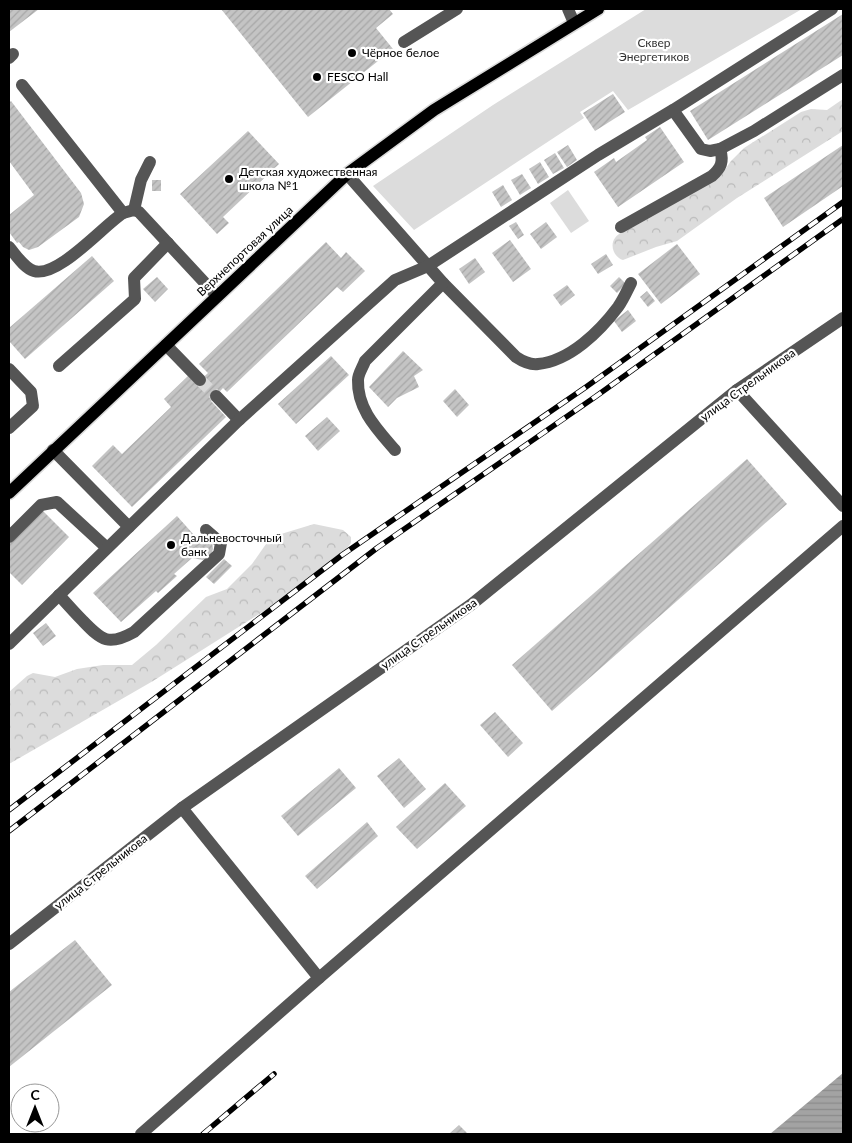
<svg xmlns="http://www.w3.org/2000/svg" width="852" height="1143" font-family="Lato,sans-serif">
	<defs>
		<pattern id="forest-crowns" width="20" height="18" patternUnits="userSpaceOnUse" patternTransform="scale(1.25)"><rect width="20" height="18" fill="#dcdcdc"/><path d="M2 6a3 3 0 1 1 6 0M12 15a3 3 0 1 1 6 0" fill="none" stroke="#bbb"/></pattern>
		<pattern id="water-rules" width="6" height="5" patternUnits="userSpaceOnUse" patternTransform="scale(1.25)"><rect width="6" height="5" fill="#a3a3a3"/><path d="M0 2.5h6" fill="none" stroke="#8b8b8b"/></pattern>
		<pattern id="building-hatch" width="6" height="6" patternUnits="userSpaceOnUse" patternTransform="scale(1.25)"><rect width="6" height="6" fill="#c4c4c4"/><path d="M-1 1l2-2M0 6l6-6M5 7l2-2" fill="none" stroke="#a7a7a7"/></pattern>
	</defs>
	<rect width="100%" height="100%" fill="#fff"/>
	<g fill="#dcdcdc">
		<path d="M646,9h156l-174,101 -15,-19 -33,21 4,6 -170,112 -41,-44 120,-81z"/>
		<path d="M568,190l21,31 -18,12 -21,-30z"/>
	</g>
	<g fill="url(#forest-crowns)">
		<path d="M843,99v32l-106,67 -60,43 -21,6 -33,13c-8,-2 -14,-14 -8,-22 2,-3 4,-4 7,-6l100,-58 9,-13 13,-13 57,-36 10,-3 16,1z"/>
		<path d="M314,524l29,6 8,7v6l-10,13 -22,18 -55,37 -111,70 -144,83v-72l18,-16 6,-3 22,4 22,-8 26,-4h29l24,-20 50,-48 21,-8 25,-25 14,-20 15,-10z"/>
	</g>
	<path fill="url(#water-rules)" d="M843,1073v61h-73z"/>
	<g fill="url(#building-hatch)">
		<path d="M9,9h30l-30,23z"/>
		<path d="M221,9h168l4,5 -17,14 17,21 -85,68z"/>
		<path d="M843,14v41l-135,85 -18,-29z"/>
		<path d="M613,94l12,18 -30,19 -12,-18z"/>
		<path d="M11,101l70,92 3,11 -5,13 -41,30 -9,3 -6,-3 -4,-5 -2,1 -8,-11v-17l25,-20 -25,-34v-58z"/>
		<path d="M660,127l24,35 -66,45 -24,-35 20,-14 2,4 31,-22 -2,-3z"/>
		<path d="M248,131l31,33 -56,53 6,6 -12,11 -37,-40z"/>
		<path d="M568,145l9,15 -10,7 -10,-15z"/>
		<path d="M843,145v41l-60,41 -19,-29z"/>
		<path d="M555,153l9,15 -11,6 -9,-14z"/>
		<path d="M540,162l9,15 -11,7 -9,-15z"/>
		<path d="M522,174l9,14 -11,7 -9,-15z"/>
		<rect x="152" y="180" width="9" height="11"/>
		<path d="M503,185l9,15 -11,7 -9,-15z"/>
		<path d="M516,222l8,13 -6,4 -9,-13z"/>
		<path d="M546,222l11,15 -16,12 -11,-15z"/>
		<path d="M510,240l21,29 -18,13 -21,-29z"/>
		<path d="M326,242l15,16 5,-6 19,19 -22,21 -6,-5 -110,105 -4,-4 -12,13 15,16 -94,90 -40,-41 21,-21 9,9 49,-47 -7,-8 24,-23 8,8 12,-11 -9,-9z"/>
		<path d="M677,244l23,30 -39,30 -23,-30z"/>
		<path d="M606,254l7,11 -15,9 -7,-10z"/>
		<path d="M92,256l22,25 -89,78 -16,-18v-13z"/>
		<path d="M475,258l10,14 -16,12 -10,-15z"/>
		<path d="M157,277l11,12 -13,13 -12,-13z"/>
		<path d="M619,277l7,7 -9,9 -7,-7z"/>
		<path d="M567,285l8,10 -14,11 -8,-11z"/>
		<path d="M647,291l8,10 -7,6 -8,-10z"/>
		<path d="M628,310l8,11 -14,11 -8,-11z"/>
		<path d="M403,351l20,19 -9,6 5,11 -22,11 -9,9 -19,-20z"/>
		<path d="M331,356l18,19 -53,49 -18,-20z"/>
		<path d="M455,389l14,16 -12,12 -14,-16z"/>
		<path d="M327,417l13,14 -22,20 -13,-15z"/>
		<path d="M747,459l40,45 -235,207 -40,-46z"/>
		<path d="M42,510l27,27 -47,48 -13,-13v-28z"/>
		<path d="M177,516l17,19 11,1 7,6 1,7 -2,6 -8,5 -11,-2 -18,16 3,2 -19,17 -2,-2 -35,31 -28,-29z"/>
		<path d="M224,559l8,7 -18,18 -8,-7z"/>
		<path d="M46,623l10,13 -13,10 -10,-13z"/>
		<path d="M495,712l28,31 -15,14 -28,-32z"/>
		<path d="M399,758l27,31 -22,19 -27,-32z"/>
		<path d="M339,768l17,20 -58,48 -17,-20z"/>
		<path d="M445,783l21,23 -49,43 -21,-22z"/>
		<path d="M367,822l11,14 -61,53 -12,-13z"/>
		<path d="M75,940l37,45 -103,82v-75z"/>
		<path d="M459,1125l9,9h-19z"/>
	</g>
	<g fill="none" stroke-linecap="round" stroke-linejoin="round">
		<path stroke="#d9d9d9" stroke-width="12" stroke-dasharray="12 6" stroke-linecap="butt" d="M200,380l16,16"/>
		<defs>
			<path id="major" d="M9,493l338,-319 87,-64 164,-101"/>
		</defs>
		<use href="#major" stroke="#dbdbdb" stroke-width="15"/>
		<g stroke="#555" stroke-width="12">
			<path d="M568,9l6,14"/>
			<path d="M404,42l53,-33"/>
			<path d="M9,58l4,-4"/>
			<path d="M22,85l101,128 11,-3 5,2 78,84"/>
			<path d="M673,110l28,39 9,2 10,-2 34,-18 89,-56"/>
			<path d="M347,174l96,109 73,74c6,4 14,8 22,7 32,-3 62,-33 80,-57 5,-7 9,-16 13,-24"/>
			<path d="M134,210l7,-30 9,-18"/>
			<path d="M621,227l91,-51c9,-8 12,-14 8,-27"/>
			<path d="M9,247c7,8 15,21 25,24 24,7 69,-45 89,-58"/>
			<path d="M166,345l34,35"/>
			<path d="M59,366l76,-67 -1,-21 34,-35"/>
			<path d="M9,369l22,23 2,14 -24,22"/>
			<path d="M737,390l106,116"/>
			<path d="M216,396l23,24"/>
			<path d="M395,450c-18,-21 -38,-41 -37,-70 0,-6 5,-13 7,-19l78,-78"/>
			<path d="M129,527l110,-107 156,-140 33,-14 170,-111 75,-45 159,-101"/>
			<path d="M9,537l32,-32 16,-3 50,46"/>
			<path d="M59,595c8,9 16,18 24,26 19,20 26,25 51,11l85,-78 2,-11 -15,-13"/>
			<path d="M9,644l120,-117 -76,-77"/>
			<path d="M9,944l173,-136 290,-204 265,-214 106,-72"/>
			<path d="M319,978l524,-452"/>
			<path d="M141,1134l178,-156 -137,-170"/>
		</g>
		<use href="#major" stroke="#000" stroke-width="12"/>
		<defs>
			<g id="rail">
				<path d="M9,810l333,-255 244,-168 257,-185"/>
				<path d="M9,831l368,-283 218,-151 248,-178"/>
				<path d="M203,1134l71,-60"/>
			</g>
		</defs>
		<use href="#rail" stroke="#000" stroke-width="5.5"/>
		<use href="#rail" stroke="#fff" stroke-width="4" stroke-dasharray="11" stroke-linecap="butt"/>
	</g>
	<g fill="#000" stroke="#fff" stroke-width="2">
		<circle cx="352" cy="53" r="5"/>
		<circle cx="317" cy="77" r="5"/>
		<circle cx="229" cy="179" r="5"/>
		<circle cx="171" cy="545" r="5"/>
	</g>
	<g text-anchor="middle" stroke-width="4.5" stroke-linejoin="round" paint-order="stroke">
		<g font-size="12" fill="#333" stroke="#fff">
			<text x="654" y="47">Сквер<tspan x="654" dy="14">Энергетиков</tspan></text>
		</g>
		<g font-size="12" fill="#000" stroke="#fff" text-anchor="start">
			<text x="362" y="57">Чёрное белое</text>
			<text x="327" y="81">FESCO Hall</text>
			<text x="239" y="176">Детская художественная<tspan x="239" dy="14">школа №1</tspan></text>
			<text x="181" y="542">Дальневосточный<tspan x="181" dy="14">банк</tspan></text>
		</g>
		<g font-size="12" fill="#000" stroke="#fff">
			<text transform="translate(245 251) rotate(-43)" y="4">Верхнепортовая улица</text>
			<text transform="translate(748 385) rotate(-36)" y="4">улица Стрельникова</text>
			<text transform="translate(429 634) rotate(-35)" y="4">улица Стрельникова</text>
			<text transform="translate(101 872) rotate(-38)" y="4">улица Стрельникова</text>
		</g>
	</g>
	<rect width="852" height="1143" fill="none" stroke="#000000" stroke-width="20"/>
	<g transform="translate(35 1108)"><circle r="24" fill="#ffffff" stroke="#999999"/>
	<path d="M0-4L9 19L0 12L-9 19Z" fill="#000000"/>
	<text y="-8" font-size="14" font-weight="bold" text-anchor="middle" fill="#000000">С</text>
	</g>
</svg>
